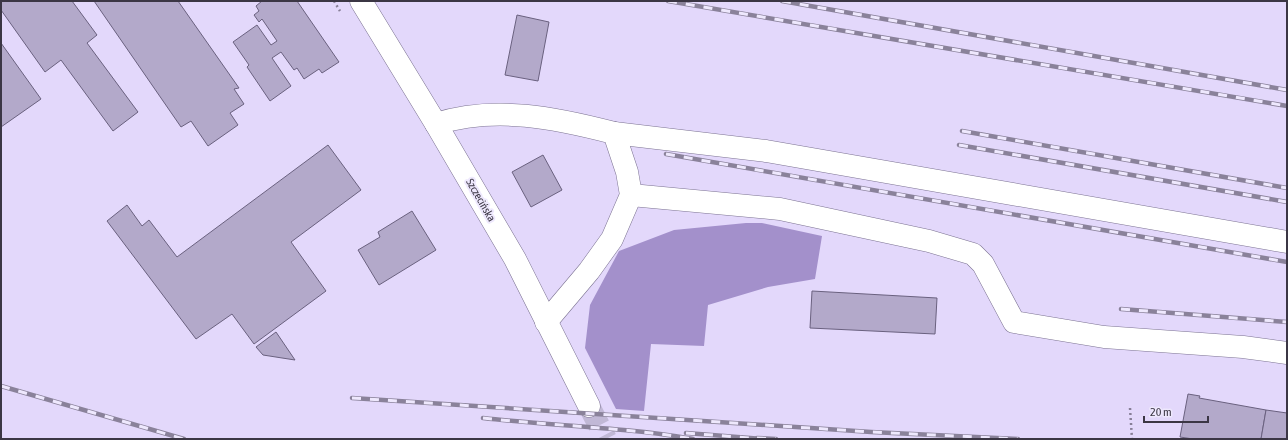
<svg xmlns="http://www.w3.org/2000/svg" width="1288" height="440" font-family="'Asap Condensed',sans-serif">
	<rect width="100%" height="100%" fill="#e3d8fb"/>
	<path fill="#a390cb" d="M746,223h16l60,13 -7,43 -47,8 -60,18 -4,41 -53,-2 -7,67 -28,-2 -31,-61 5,-43 29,-54 55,-21z"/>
	<g fill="#b3a9ca" stroke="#6a617f">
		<path d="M1,1h71l25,34 -10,8 51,69 -25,19 -52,-71 -16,12 -44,-62z"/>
		<path d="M94,1h84l61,87 -5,1 10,15 -14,9 8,12 -30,21 -17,-25 -10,6z"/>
		<path d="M262,1h35l42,61 -17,11 -3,-4 -15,10 -7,-11 -3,2 -13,-18 -9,6 19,28 -21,15 -23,-34 2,-2 -16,-23 24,-17 14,20 6,-4 -15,-22 -3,3 -5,-7 5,-4 -3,-5z"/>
		<path d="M517,15l32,7 -11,59 -33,-6z"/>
		<path d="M1,43l40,56 -40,28z"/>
		<path d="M328,145l33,45 -70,52 35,49 -72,53 -22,-30 -36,25 -89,-118 20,-16 15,21 7,-6 28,37z"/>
		<path d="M543,155l19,35 -31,17 -19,-35z"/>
		<path d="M412,211l24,39 -57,35 -21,-35 22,-13 -2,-5z"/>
		<path d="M812,291l125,7 -2,36 -125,-6z"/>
		<path d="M276,332l19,28 -32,-5 -7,-8z"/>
		<path d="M1188,394l12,2 -1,2 67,12 -5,29h-68l-13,-2z"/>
		<path d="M1266,410l21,3v26h-26z"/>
	</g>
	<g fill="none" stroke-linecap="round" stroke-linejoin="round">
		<path stroke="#c1b8d6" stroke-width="22" stroke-dasharray="22 11" stroke-linecap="butt" d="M589,406l17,33"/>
		<defs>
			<g id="minor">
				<path d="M361,1l75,123 79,135 74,147"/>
				<path d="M436,124c59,-19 120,-6 178,9l13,39 4,23 -19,44 -23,32 -43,51"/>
				<path d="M614,133l152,18 521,91"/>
				<path d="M631,195l149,14 149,32 44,13 10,10 31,58 90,15 139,10 44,6"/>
			</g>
		</defs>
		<use href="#minor" stroke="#7c7392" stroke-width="23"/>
		<g stroke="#877f97" stroke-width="2.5" stroke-dasharray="2 3" stroke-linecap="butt">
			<path d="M334,1l6,10"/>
			<path d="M1130,408l2,31"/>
		</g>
		<use href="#minor" stroke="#fff" stroke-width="22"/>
		<defs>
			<g id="rail">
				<path d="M668,1l619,105"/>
				<path d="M782,1l505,89"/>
				<path d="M962,131l325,57"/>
				<path d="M959,145l328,57"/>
				<path d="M666,154l621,108"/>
				<path d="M1121,309l166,13"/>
				<path d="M1,386l183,53"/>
				<path d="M352,398l519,34 147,7"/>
				<path d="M483,418c70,8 141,9 210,21"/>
				<path d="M686,433l77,6"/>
				<path d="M757,438l19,1"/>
			</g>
		</defs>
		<use href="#rail" stroke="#8a829a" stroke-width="4.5"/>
		<use href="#rail" stroke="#eee8fd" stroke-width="3" stroke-dasharray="9" stroke-linecap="butt"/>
	</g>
	<g text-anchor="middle" stroke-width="4" stroke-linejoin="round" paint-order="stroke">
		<g font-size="11" fill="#3b3644" stroke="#eee8fd">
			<text transform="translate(481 200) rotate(60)" y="4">Szczecińska</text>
		</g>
	</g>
	<rect width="1288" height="440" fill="none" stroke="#3b3644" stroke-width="4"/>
	<path d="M1144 416v6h64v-6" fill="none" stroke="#3b3644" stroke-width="2"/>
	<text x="1150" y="416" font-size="12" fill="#3b3644" stroke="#eee8fd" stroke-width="3" paint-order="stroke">20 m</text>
</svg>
